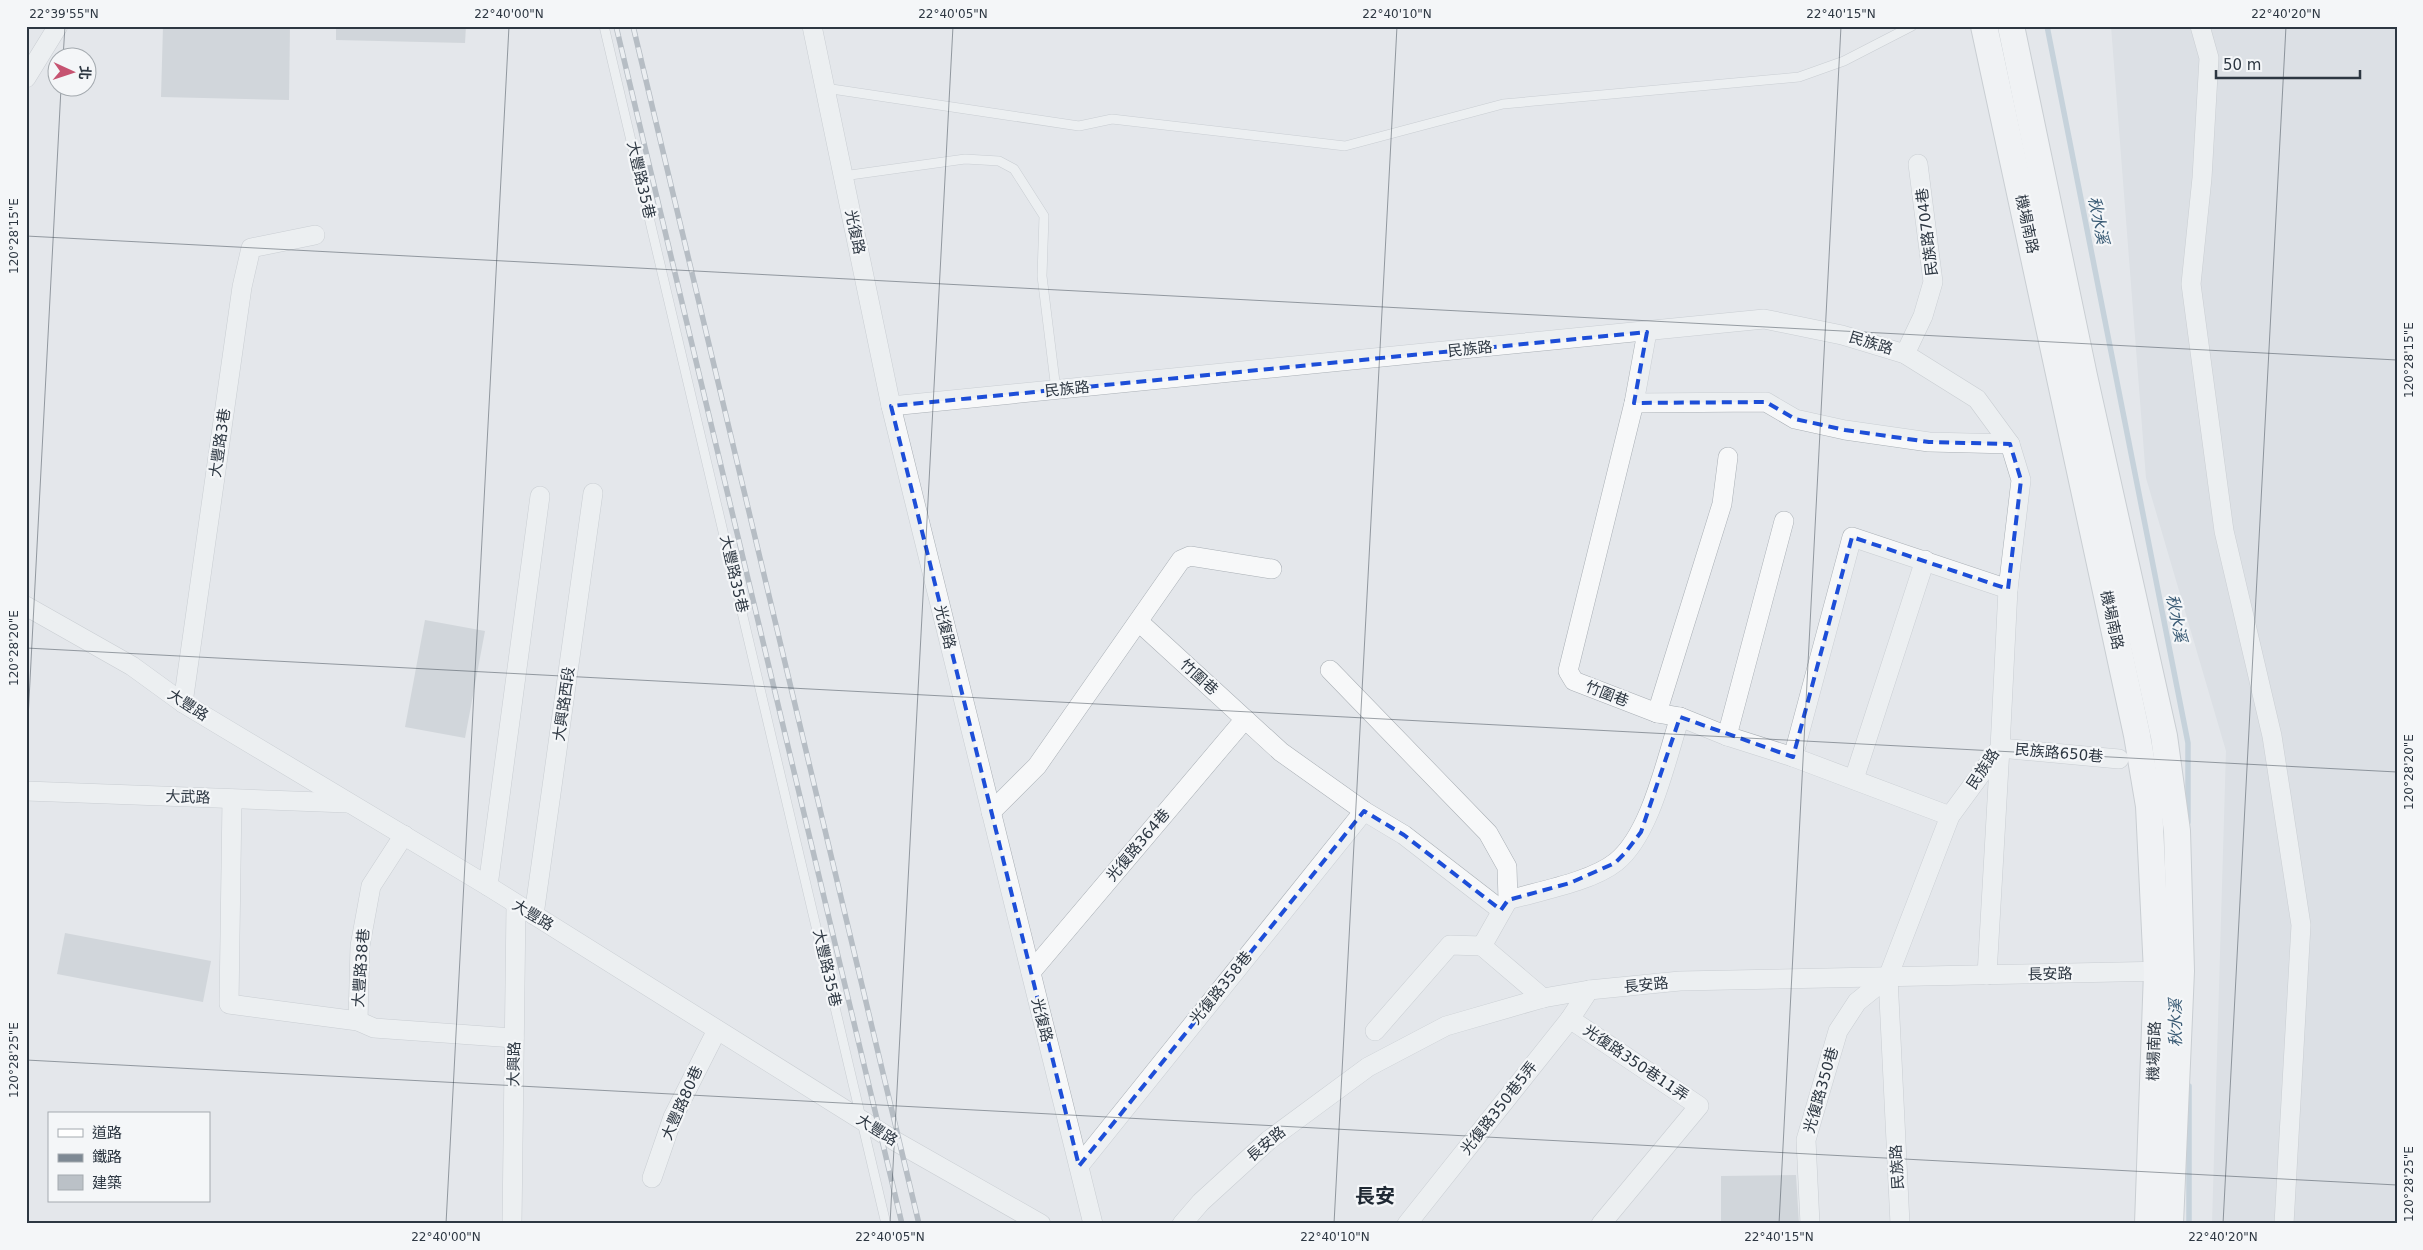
<svg xmlns="http://www.w3.org/2000/svg" width="2423" height="1250" font-family="'DejaVu Sans','Noto Sans TC',sans-serif">
	<rect width="100%" height="100%" fill="#e4e7eb"/>
	<path fill="#d2d7dd" d="M2111,26h286v1198h-185l14,-473 -80,-273z"/>
	<g fill="none" stroke-linecap="round" stroke-linejoin="round">
		<g stroke="#a2b9c8" stroke-width="5.5">
			<path d="M2047,26l141,717v79"/>
			<path d="M2189,1086v138"/>
		</g>
	</g>
	<g fill="#bbc1c7">
		<path d="M163,26h127l-1,74 -128,-3z"/>
		<path d="M336,26h130l-1,17 -129,-3z"/>
		<path d="M425,620l60,11 -20,107 -60,-11z"/>
		<path d="M65,933l146,28 -8,41 -146,-28z"/>
		<path d="M1796,1175l3,49h-78v-48z"/>
	</g>
	<g fill="none" stroke-linecap="round" stroke-linejoin="round">
		<defs>
			<g id="lane">
				<path d="M604,26l282,1198"/>
				<path d="M825,88l254,38 33,-7 233,27 158,-42 296,-27 45,-16 68,-35"/>
				<path d="M843,176l122,-17 34,2 15,8 30,47 -2,60 14,114"/>
			</g>
			<g id="street">
				<path d="M812,26l79,380 202,818"/>
				<path d="M2200,26l9,32 -7,120 -11,106 33,247 48,205 29,189 -17,299"/>
				<path d="M26,78l32,-52"/>
				<path d="M1647,332l-13,71 -66,268 6,10 83,32 23,4 47,19 66,21 157,59"/>
				<path d="M1905,354l18,-38 10,-34 -15,-118"/>
				<path d="M1634,403l132,-1 29,17 50,11 84,12 81,2"/>
				<path d="M891,406l873,-87 78,16 63,19 72,45 33,45 11,36 -13,109 -8,159 -50,68 -62,161 12,247"/>
				<path d="M26,606l106,60 51,37 305,183 407,255 146,83"/>
				<path d="M1139,622l142,130 83,59 40,24 97,75"/>
				<path d="M1330,670l158,163 19,34 1,33"/>
				<path d="M183,703l59,-416 9,-39 64,-13"/>
				<path d="M1657,713l65,-209 6,-47"/>
				<path d="M1727,736l57,-215"/>
				<path d="M1793,757l59,-220 156,52"/>
				<path d="M1854,779l71,-219"/>
				<path d="M26,791l321,12"/>
				<path d="M232,799l-3,205 129,17 16,7 140,10"/>
				<path d="M991,812l46,-46 144,-206 9,-4 82,13"/>
				<path d="M488,886l52,-390"/>
				<path d="M534,915l59,-422"/>
				<path d="M1482,946l61,52"/>
				<path d="M1031,972l214,-253"/>
				<path d="M1987,975l13,-227 119,11"/>
				<path d="M1570,1019l129,87 -98,118"/>
				<path d="M358,1021l2,-75 11,-60 33,-51"/>
				<path d="M1375,1031l75,-86 32,1 26,-46c31,-9 83,-18 108,-38 35,-28 50,-103 64,-145"/>
				<path d="M1079,1166l285,-355"/>
				<path d="M652,1178l21,-61 44,-87"/>
				<path d="M512,1224l4,-319"/>
				<path d="M1182,1224l19,-22 68,-62 99,-73 78,-41 97,-28 46,-8 91,-9 488,-10"/>
				<path d="M1407,1224l163,-205 19,-29"/>
				<path d="M1810,1224l-4,-84 32,-109 19,-29 31,-25"/>
			</g>
			<g id="secondary">
				<path d="M1984,26l153,709 12,71 8,166 -9,252"/>
				<path d="M2011,26l73,350 80,360 13,95 4,140 -11,253"/>
			</g>
		</defs>
		<use href="#lane" stroke="#a9afb5" stroke-width="10"/>
		<use href="#street" stroke="#a9afb5" stroke-width="20"/>
		<use href="#secondary" stroke="#a9afb5" stroke-width="28"/>
		<use href="#lane" stroke="#f7f8f9" stroke-width="9"/>
		<use href="#street" stroke="#f7f8f9" stroke-width="19"/>
		<use href="#secondary" stroke="#fff" stroke-width="26"/>
		<defs>
			<g id="rail">
				<path d="M616,26l286,1198"/>
				<path d="M633,26l286,1198"/>
			</g>
		</defs>
		<use href="#rail" stroke="#7e8994" stroke-width="5.5"/>
		<use href="#rail" stroke="#f4f6f8" stroke-width="4" stroke-dasharray="11" stroke-linecap="butt"/>
	</g>
	<path d="M0 0H2423V1250H0ZM1647,332l-13,71 132,-1 29,17 50,11 84,12 81,2 11,36 -13,109 -156,-52 -59,220 -113,-40 -39,115 -16,21 -10,10 -45,20 -62,17 -7,10 -97,-75 -40,-24 -285,355 -188,-760z" fill="#e4e7eb" fill-opacity=".55" fill-rule="evenodd"/>
	<path fill="none" stroke="#1d4ed8" stroke-width="4" stroke-dasharray="10 6" stroke-linejoin="round" d="M1647,332l-13,71 132,-1 29,17 50,11 84,12 81,2 11,36 -13,109 -156,-52 -59,220 -113,-40 -39,115 -16,21 -10,10 -45,20 -62,17 -7,10 -97,-75 -40,-24 -285,355 -188,-760z"/>
	<path fill="none" stroke="#2d3742" stroke-width="1" stroke-opacity="0.45" d="M63,58l2,-32M26,236l2371,124M26,648l2371,124M26,757l35,-669M26,1060l2371,125M446,1224l63,-1198M890,1224l63,-1198M1334,1224l63,-1198M1779,1224l62,-1198M2223,1224l63,-1198"/>
	<g text-anchor="middle" stroke-width="4.5" stroke-linejoin="round" paint-order="stroke">
		<g font-size="15" fill="#2d3742" stroke="#f4f6f8">
			<text transform="translate(641 180) rotate(77)" y="5">大豐路35巷</text>
			<text transform="translate(2027 224) rotate(78)" y="5">機場南路</text>
			<text transform="translate(855 232) rotate(78)" y="5">光復路</text>
			<text transform="translate(1927 232) rotate(-97)" y="5">民族路704巷</text>
			<text transform="translate(1871 343) rotate(17)" y="5">民族路</text>
			<text transform="translate(1470 349) rotate(-6)" y="5">民族路</text>
			<text transform="translate(1067 389) rotate(-6)" y="5">民族路</text>
			<text transform="translate(220 443) rotate(-82)" y="5">大豐路3巷</text>
			<text transform="translate(734 574) rotate(77)" y="5">大豐路35巷</text>
			<text transform="translate(2112 620) rotate(78)" y="5">機場南路</text>
			<text transform="translate(945 627) rotate(76)" y="5">光復路</text>
			<text transform="translate(1199 677) rotate(42)" y="5">竹圍巷</text>
			<text transform="translate(1607 694) rotate(21)" y="5">竹圍巷</text>
			<text transform="translate(564 704) rotate(-82)" y="5">大興路西段</text>
			<text transform="translate(188 705) rotate(33)" y="5">大豐路</text>
			<text transform="translate(2059 753) rotate(5)" y="5">民族路650巷</text>
			<text transform="translate(1983 769) rotate(-56)" y="5">民族路</text>
			<text transform="translate(188 797) rotate(2)" y="5">大武路</text>
			<text transform="translate(1138 845) rotate(-50)" y="5">光復路364巷</text>
			<text transform="translate(533 915) rotate(31)" y="5">大豐路</text>
			<text transform="translate(361 968) rotate(-86)" y="5">大豐路38巷</text>
			<text transform="translate(827 968) rotate(77)" y="5">大豐路35巷</text>
			<text transform="translate(2050 974) rotate(-1)" y="5">長安路</text>
			<text transform="translate(1646 985) rotate(-6)" y="5">長安路</text>
			<text transform="translate(1221 988) rotate(-51)" y="5">光復路358巷</text>
			<text transform="translate(1042 1020) rotate(76)" y="5">光復路</text>
			<text transform="translate(2154 1051) rotate(-88)" y="5">機場南路</text>
			<text transform="translate(1636 1063) rotate(34)" y="5">光復路350巷11弄</text>
			<text transform="translate(514 1064) rotate(-89)" y="5">大興路</text>
			<text transform="translate(1821 1090) rotate(-74)" y="5">光復路350巷</text>
			<text transform="translate(682 1103) rotate(-66)" y="5">大豐路80巷</text>
			<text transform="translate(1499 1108) rotate(-52)" y="5">光復路350巷5弄</text>
			<text transform="translate(877 1130) rotate(32)" y="5">大豐路</text>
			<text transform="translate(1266 1144) rotate(-40)" y="5">長安路</text>
			<text transform="translate(1897 1167) rotate(-93)" y="5">民族路</text>
		</g>
		<g font-size="16" font-style="italic" fill="#395a74" stroke="#f4f6f8">
			<text transform="translate(2099 220) rotate(79)" y="6">秋水溪</text>
			<text transform="translate(2177 618) rotate(79)" y="6">秋水溪</text>
			<text transform="translate(2175 1023) rotate(-90)" y="6">秋水溪</text>
		</g>
		<g font-size="20" font-weight="bold" fill="#1e2833" stroke="#f4f6f8">
			<text x="1375" y="1203">長安</text>
		</g>
	</g>
	<rect width="2423" height="1250" fill="none" stroke="#f4f6f8" stroke-width="55"/>
	<rect x="48" y="1112" width="162" height="90" fill="#f4f6f8" stroke="#a4aaaf"/>
	<rect x="58" y="1129" width="25" height="8" fill="#ffffff" stroke="#a4aaaf"/>
	<text x="92" y="1138" font-size="15" fill="#2d3742">道路</text>
	<rect x="58" y="1154" width="25" height="8" fill="#7e8994" stroke="#a4aaaf"/>
	<text x="92" y="1162" font-size="15" fill="#2d3742">鐵路</text>
	<rect x="58" y="1175" width="25" height="15" fill="#bbc1c7" stroke="#a4aaaf"/>
	<text x="92" y="1188" font-size="15" fill="#2d3742">建築</text>
	<g transform="translate(72 72) rotate(93)"><circle r="24" fill="#f4f6f8" stroke="#a4aaaf"/>
	<path d="M0-4L9 19L0 12L-9 19Z" fill="#c65371"/>
	<text y="-8" font-size="14" font-weight="bold" text-anchor="middle" fill="#2d3742">北</text>
	</g>
	<path d="M2216 70v8h144v-8" fill="none" stroke="#2d3742" stroke-width="2.5"/>
	<text x="2223" y="70" font-size="15" fill="#2d3742" stroke="#f4f6f8" stroke-width="4" paint-order="stroke">50 m</text>
	<rect x="28" y="28" width="2368" height="1194" fill="none" stroke="#2d3742" stroke-width="2"/>
	<g font-size="12" text-anchor="middle" fill="#2d3742">
		<text x="64" y="18">22°39'55"N</text>
		<text x="509" y="18">22°40'00"N</text>
		<text x="953" y="18">22°40'05"N</text>
		<text x="1397" y="18">22°40'10"N</text>
		<text x="1841" y="18">22°40'15"N</text>
		<text x="2286" y="18">22°40'20"N</text>
		<text transform="translate(14 236) rotate(-90)" y="4">120°28'15"E</text>
		<text transform="translate(2409 360) rotate(-90)" y="4">120°28'15"E</text>
		<text transform="translate(14 648) rotate(-90)" y="4">120°28'20"E</text>
		<text transform="translate(2409 772) rotate(-90)" y="4">120°28'20"E</text>
		<text transform="translate(14 1060) rotate(-90)" y="4">120°28'25"E</text>
		<text transform="translate(2409 1184) rotate(-90)" y="4">120°28'25"E</text>
		<text x="446" y="1241">22°40'00"N</text>
		<text x="890" y="1241">22°40'05"N</text>
		<text x="1335" y="1241">22°40'10"N</text>
		<text x="1779" y="1241">22°40'15"N</text>
		<text x="2223" y="1241">22°40'20"N</text>
	</g>
</svg>
